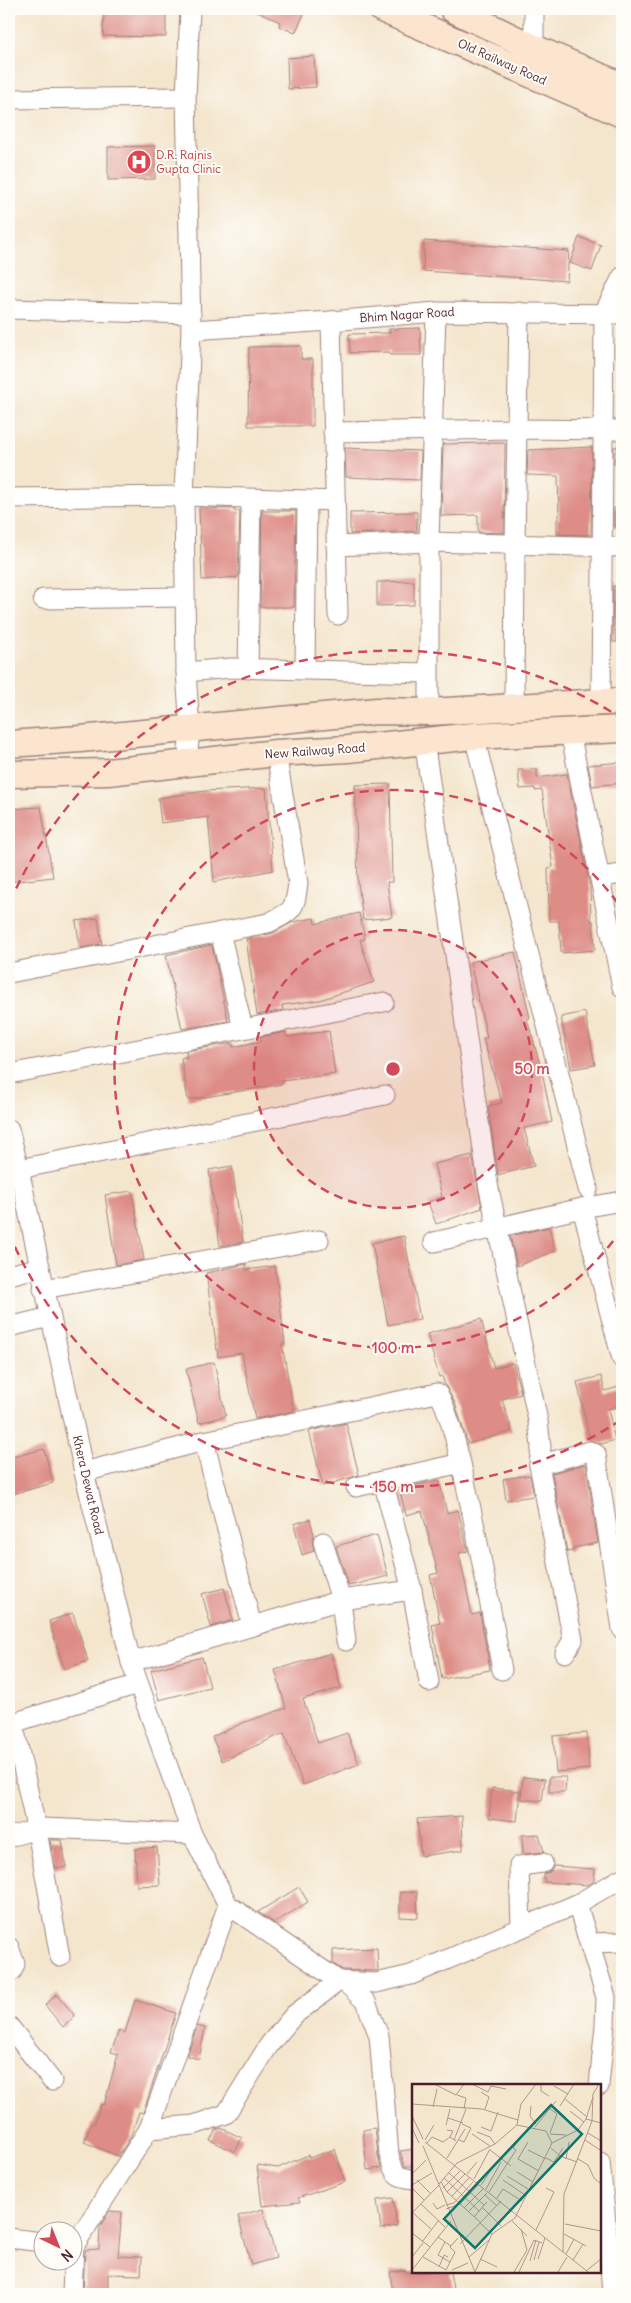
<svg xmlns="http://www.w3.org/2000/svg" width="631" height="2303" font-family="Delius,sans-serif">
	<rect width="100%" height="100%" fill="#fdfcf7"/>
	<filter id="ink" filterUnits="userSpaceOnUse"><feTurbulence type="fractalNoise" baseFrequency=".02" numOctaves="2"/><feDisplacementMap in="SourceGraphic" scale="10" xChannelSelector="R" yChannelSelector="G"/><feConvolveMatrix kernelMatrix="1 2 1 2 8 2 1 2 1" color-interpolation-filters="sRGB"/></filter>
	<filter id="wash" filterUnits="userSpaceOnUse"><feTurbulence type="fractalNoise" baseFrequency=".0096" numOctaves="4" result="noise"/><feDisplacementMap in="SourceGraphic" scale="20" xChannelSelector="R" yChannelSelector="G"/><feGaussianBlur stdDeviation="1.12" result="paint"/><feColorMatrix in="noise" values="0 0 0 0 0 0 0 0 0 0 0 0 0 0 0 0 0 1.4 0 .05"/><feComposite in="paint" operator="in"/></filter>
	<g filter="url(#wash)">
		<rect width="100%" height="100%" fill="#f4e6cd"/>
		<g id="blocks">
			<g fill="#de8c86">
				<path d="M104,9h62v28l-63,-1z"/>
				<path d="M251,9h46l8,3 -10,21 -16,-7 1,-4z"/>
				<path d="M314,56l2,31 -28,2 -1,-31z"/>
				<path d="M155,146v33l-47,1v-33z"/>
				<path d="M579,237l22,8 -9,26 -22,-8z"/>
				<path d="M424,241l145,10 -2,30 -144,-10z"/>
				<path d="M420,328l1,27h-31v-3l-40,1 -1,-19 41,-1 -1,-4z"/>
				<path d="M301,346v13h12v67h-65l1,-79z"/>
				<path d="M485,443h20l-1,90 -26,-1v-17l-37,1 2,-72z"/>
				<path d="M592,447l-1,88 -34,-1v-15h2l-1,-43 -31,-1 1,-25z"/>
				<rect x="614" y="447" width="8" height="17"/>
				<path d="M345,448l76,3 -1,29 -74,-3z"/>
				<path d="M622,507v20h-8v-19z"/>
				<path d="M199,508l35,1v2h6l-2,66 -36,3z"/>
				<path d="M262,511h34l-2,96h-34z"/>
				<path d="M417,512v19l-67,3v-21z"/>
				<path d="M414,581v24l-37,1v-24z"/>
				<rect x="613" y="586" width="9" height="56"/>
				<path d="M622,762v21l-30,3 -4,-21z"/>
				<path d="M537,769v9l30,-4 23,112 1,35h2l2,29 -34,3 -2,-32h-10l-1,-53 5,-1 -11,-77 -7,1v-3l-15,1 -2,-19z"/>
				<path d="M390,784l2,98h-5l5,35 -29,3 -5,-37 -3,-98z"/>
				<path d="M266,788l7,82 -59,12 -6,-65 -47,6 -3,-25 47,-7z"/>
				<path d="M41,807l12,70 -44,5v-73z"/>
				<path d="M359,913l6,26 -5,1 14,42 -54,18 -38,5 1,5 -26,5 -11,-76 27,-6 20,-11 21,-4 1,6z"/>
				<path d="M98,918l4,26 -22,4 -4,-27z"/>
				<path d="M212,945l16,76 -46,8 -16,-74z"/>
				<path d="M515,952l15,66 -3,1 15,52 10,51 -28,6 10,38 -36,9 -10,-69 14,-3 -19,-65h4l-17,-76z"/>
				<path d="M585,1012l10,53 -24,4 -10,-52z"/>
				<path d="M329,1031l6,43 -53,7v3l-94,16 -7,-42 6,-1 -1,-6 46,-8 1,4 28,-6 -1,-4 26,-5 1,5z"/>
				<path d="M472,1155l10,53 -46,16 -8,-22 14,-5 -8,-33z"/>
				<path d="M232,1166l11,76 -23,4 -11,-76z"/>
				<path d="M132,1191l12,69 -28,5 -11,-70z"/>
				<path d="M549,1227l6,24 -38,15 -7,-30z"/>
				<path d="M404,1236l16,83 -32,6 -16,-82z"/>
				<path d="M246,1264v6l29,-4 10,78h-3l12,67 -39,8 -13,-66 -24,4 -12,-84z"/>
				<path d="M481,1319l13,49 19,-5 8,31 -19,5 10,32 -44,13 -13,-41 -10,-18 -3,-9 -3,1 -12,-43z"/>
				<path d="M214,1362l12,54 -27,7 -13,-54z"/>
				<path d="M601,1376l4,15 17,-5v19l-14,4 7,31 -14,4 -11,-4 -13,-58z"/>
				<path d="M346,1423l13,52 -36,11 -14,-55z"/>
				<path d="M44,1449l9,34 -44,12v-37z"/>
				<path d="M586,1464l12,79 -25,5v3l-6,1 -15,-79z"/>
				<path d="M530,1475l4,21 -28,4 -3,-21z"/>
				<path d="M439,1480l8,33 11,-3 10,41 -9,2 13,62 8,-2 10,57 -48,9 -10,-54 8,-2 -10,-48 8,-2 -16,-62 -16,4 -6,-23 14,-4 -1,-2z"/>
				<path d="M310,1519l4,16 -2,5 2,11 -12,4 -8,-31z"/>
				<path d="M377,1535l11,41 -39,10 -13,-40z"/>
				<path d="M224,1588l9,32 -22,7 -9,-33z"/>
				<path d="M73,1613l15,48 -24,8 -15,-48z"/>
				<path d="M331,1653l10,35 -38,11 15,44 29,-10 12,31 -56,21 -19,-52 -62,28 -10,-24 33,-15 41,-14 -11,-38z"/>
				<path d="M202,1657l8,30 -51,13 -8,-30z"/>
				<path d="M587,1733l2,36 -33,3 -3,-36z"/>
				<path d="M523,1777l22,2 -3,22 -21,-2z"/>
				<path d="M549,1777h17l-1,15h-16z"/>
				<path d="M492,1788l28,3 -3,30 -28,-3z"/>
				<path d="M462,1816l1,34 -42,6 -4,-37z"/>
				<path d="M539,1834l5,18 -21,2 -1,-19z"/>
				<path d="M50,1840h12l4,27 -11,2z"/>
				<path d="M157,1847l3,38 -23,1 -2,-37z"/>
				<path d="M554,1866l41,3 -1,12 -6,4 -44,-3v-8l6,-2z"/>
				<path d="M299,1887l9,15 -34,21 -16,-11z"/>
				<path d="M400,1892h17l1,26 -18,-1z"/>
				<path d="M377,1948l1,23 -35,-1 -10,-6v-14z"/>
				<path d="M57,1994l18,22 -12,11 -18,-22z"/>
				<path d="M135,2000l41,13 -33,100 -4,-1 -9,26 -12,18 -34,-14 8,-19 2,1 7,-20 3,1 14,-51 -7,-2 8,-22 6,3z"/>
				<path d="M197,2026l8,2 -6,31 -12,-3z"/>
				<path d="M221,2128l21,10 -7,14 -25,-12 6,-10z"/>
				<path d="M375,2128l3,28 3,12 -14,2 -4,-40z"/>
				<path d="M335,2149l10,33 -47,16 2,4 -38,4 -5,-41 21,3 30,-13 1,3z"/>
				<path d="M414,2149v17h-9l-5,-15z"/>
				<path d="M393,2198l4,28 -16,3 -4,-29z"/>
				<path d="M263,2209l13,49 -25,7 -13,-49z"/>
				<path d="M110,2211l12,1 -4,44 24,1 -1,18 -33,-1v20h-25l2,-44 14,-1 1,-23z"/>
				<path d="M406,2270v2h44l4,22h-61l-3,-22z"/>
			</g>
		</g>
	</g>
	<g filter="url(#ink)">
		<use href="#blocks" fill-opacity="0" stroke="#9f827c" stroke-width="1"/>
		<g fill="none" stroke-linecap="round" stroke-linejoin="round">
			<defs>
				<g id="minor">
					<path d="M534,48v-39"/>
					<path d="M9,99l177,-2"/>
					<path d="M9,309l182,5"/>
					<path d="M331,321l7,294"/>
					<path d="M191,330l140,-9 105,-9 186,2"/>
					<path d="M333,432l184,-3 105,1"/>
					<path d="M9,498l175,-2 151,5"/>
					<path d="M336,546l93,-4 193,5"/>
					<path d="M43,599l141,-2"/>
					<path d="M248,669l3,-170"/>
					<path d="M305,669l2,-169"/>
					<path d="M186,672l45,-4 197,5"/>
					<path d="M601,702l3,-389 18,-36"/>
					<path d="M514,707l1,-163 4,-232"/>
					<path d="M429,712v-170l7,-230"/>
					<path d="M570,732l52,255"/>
					<path d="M474,736l114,453"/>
					<path d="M424,740l64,444 50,237 3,26 -2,18 51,-14 6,3 26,175"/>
					<path d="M187,763l3,-34 -4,-57 -2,-176 7,-166 -5,-233 4,-88"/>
					<path d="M601,877l21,-3"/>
					<path d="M220,932l23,97"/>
					<path d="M9,973l259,-50c25,-12 27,-13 30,-40l-22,-130"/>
					<path d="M9,1074l375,-72"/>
					<path d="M9,1129l10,40 65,303 47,190 61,172 36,71 111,76 37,2 35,-8 166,-71 45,-26"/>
					<path d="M19,1169l366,-74"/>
					<path d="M582,1208l40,151"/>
					<path d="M434,1242l148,-34 40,-7"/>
					<path d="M9,1275l31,-8"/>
					<path d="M43,1289l276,-49"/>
					<path d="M9,1327l41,-10"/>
					<path d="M204,1441l48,185"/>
					<path d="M539,1465l34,175 -8,13"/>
					<path d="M84,1472l120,-31 233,-48c20,18 57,236 65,277"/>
					<path d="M383,1481l29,109 17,92"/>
					<path d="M356,1487l105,-24"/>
					<path d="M323,1542l18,58 5,41"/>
					<path d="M131,1662l210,-62 71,-10"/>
					<path d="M9,1837l32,-9 151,6"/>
					<path d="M577,1904l29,93 -1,28 -6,61"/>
					<path d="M521,1928l-2,-62 24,-3"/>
					<path d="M590,1943l32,-1"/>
					<path d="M9,1947l6,17 -3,7 -3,2"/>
					<path d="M60,1957l-23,-126 -23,-104 2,-5 122,-38"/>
					<path d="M346,1983l20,19 13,34 10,119c6,18 4,22 25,24"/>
					<path d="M9,2026l43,55"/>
					<path d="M149,2129l45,-4 32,-11 43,-69 25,-30 45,-34"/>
					<path d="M600,2162l9,90 3,42"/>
					<path d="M9,2238l33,4"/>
					<path d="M72,2294l2,-48 75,-117 79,-224"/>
				</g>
				<g id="secondary">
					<path d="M382,9l240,105"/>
					<path d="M453,9l81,39 88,38"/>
					<path d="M9,744l71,-5 297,-28 52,1 193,-11"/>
					<path d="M9,774l99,-2 168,-19 72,-4 126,-13 148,-7"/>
				</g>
			</defs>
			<use href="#minor" stroke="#9f827c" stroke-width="21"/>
			<use href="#secondary" stroke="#9f827c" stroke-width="29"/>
			<use href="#minor" stroke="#fff" stroke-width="19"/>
			<use href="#secondary" stroke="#fbe5cf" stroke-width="26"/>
		</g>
	</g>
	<circle cx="393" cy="1069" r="139" fill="#d1495b" fill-opacity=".12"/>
	<g fill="none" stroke="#d1495b" stroke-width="2.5" stroke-dasharray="9 6">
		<circle cx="393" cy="1069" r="139"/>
		<path d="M622 1229A279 279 0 1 1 622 909"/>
		<path d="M621 1420A418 418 0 0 1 10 1236M10 902A418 418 0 0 1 621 718"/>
	</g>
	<defs>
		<symbol id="hospital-disc" viewBox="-11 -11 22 22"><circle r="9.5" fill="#e0444e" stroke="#fdfcf7"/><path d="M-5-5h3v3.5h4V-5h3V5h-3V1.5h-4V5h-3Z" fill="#fff"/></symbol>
	</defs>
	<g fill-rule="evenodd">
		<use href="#hospital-disc" x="125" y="148" width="28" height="28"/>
	</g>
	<g text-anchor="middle" stroke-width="4" stroke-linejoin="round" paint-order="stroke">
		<g font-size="12" fill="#4a1f2b" stroke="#fdfcf7">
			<text transform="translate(502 62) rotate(24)" y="4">Old Railway Road</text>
			<text transform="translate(407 315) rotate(-4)" y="4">Bhim Nagar Road</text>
			<text transform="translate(315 751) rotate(-4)" y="4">New Railway Road</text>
			<text transform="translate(88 1485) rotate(77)" y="4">Khera Dewat Road</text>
		</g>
		<g font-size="12" fill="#be3a42" stroke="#fdfcf7" text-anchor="start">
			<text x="156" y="159">D.R. Rajnis<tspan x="156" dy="14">Gupta Clinic</tspan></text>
		</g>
	</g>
	<g transform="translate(412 2084)">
		<rect width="189" height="189" fill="#f4e6cd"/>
		<path fill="none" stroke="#b0968c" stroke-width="1" d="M22,0l22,11 8,-11M60,0l16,8 3,-6 15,3M129,0v7l8,5M142,2l14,8M69,8l8,5 -4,12M45,11l9,3 -2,11M153,15l22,18M0,20l70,5 36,11M119,22l-1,10 6,8M148,22l14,-22M21,23l4,-18M137,24l8,6 -7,19M158,27l14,11M0,32l11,23M36,34l15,5M174,35l15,4M34,41l4,-16M105,41l4,-21 15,-20M69,43l10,4 7,-19M123,43l21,-26M0,44l7,15M35,46l6,1 -3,6 6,4M65,48l13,5 5,7M176,49l13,8M60,50l18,12M138,50l16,1M13,56l9,-15M42,56l12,-31M47,56l5,2 7,-14 -9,-4M173,56l15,10M13,58l163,130M116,58l-10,17 21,12M15,59l5,-6 11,5 7,-5M140,59l26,-13 8,-11 7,-22M11,62l52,126M139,64l9,8 17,6M78,66l21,16M116,66l18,9M35,74l18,-29M134,74l8,4 9,-14M154,75l3,-17M166,75l10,6 6,13 7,6M105,88l16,10M1,89l13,-13M37,89l35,32M55,90l10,-12M95,92l21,13M32,94l35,33M62,95l16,-30M5,96l13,13M91,96l22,15M29,98l6,10 34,31M27,100l18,-21 38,-19 22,-19M0,101l20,-12M69,101l14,-21M0,104l12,12M31,104l17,-17M74,105l15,-27M35,108l18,-18M77,108l27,-42 -3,-2 9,-12M73,111l12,11M40,112l17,-18M85,114l6,-9 19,12M21,119l4,6 8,-4M9,120l24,23M34,121l8,-2 19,-21M70,123l19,19M52,124l19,-19M34,125l14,-5 18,-19M0,128l19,17M56,128l19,-19M0,129l27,-28M62,133l13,-15M100,137l15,15M68,139l12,11M153,140l36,7M124,146l18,-38 -8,-4M0,149l18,14M152,150l22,12M26,153l13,9M10,158l17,-22M33,158l-7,13 12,7M48,160l41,-43M151,168l1,-58 28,-73 1,-27 6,-10M154,170l8,-15M0,173l11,-14M11,173l23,13 9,-18 -5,-5 8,-9M57,173l20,-17M68,175l17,8M126,175l7,-21M122,176l5,-18M161,176l10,-16M118,177l6,-21M27,183l5,-12 4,2M0,186l39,-49M40,186l16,-7M174,187l15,-12M63,188l17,-38 23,-16 37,-75 -6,-12 -29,-6M102,188l13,-22 -6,-21M107,188l15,-32 8,3M146,188l9,-15"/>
		<path fill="#0f766e" fill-opacity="0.15" stroke="#0f766e" stroke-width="2.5" d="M139,21l31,29 -107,114 -31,-29z"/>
		<rect width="189" height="189" fill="none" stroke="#4a1f2b" stroke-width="2.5"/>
	</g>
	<circle cx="393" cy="1069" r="8" fill="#d1495b" stroke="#fdfcf7" stroke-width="2.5"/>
	<g font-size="15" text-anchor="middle" font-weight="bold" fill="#d1495b" stroke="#fdfcf7" stroke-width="4" stroke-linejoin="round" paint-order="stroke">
		<text x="532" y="1074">50 m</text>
		<text x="393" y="1353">100 m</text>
		<text x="393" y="1492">150 m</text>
	</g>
	<rect width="631" height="2303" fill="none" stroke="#fdfcf7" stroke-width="30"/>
	<g transform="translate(58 2246) rotate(137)"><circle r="24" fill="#fdfcf7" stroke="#b5a4a5"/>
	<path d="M0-4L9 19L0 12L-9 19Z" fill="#d1495b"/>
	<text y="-8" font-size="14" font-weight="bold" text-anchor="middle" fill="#4a1f2b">N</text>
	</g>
</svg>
